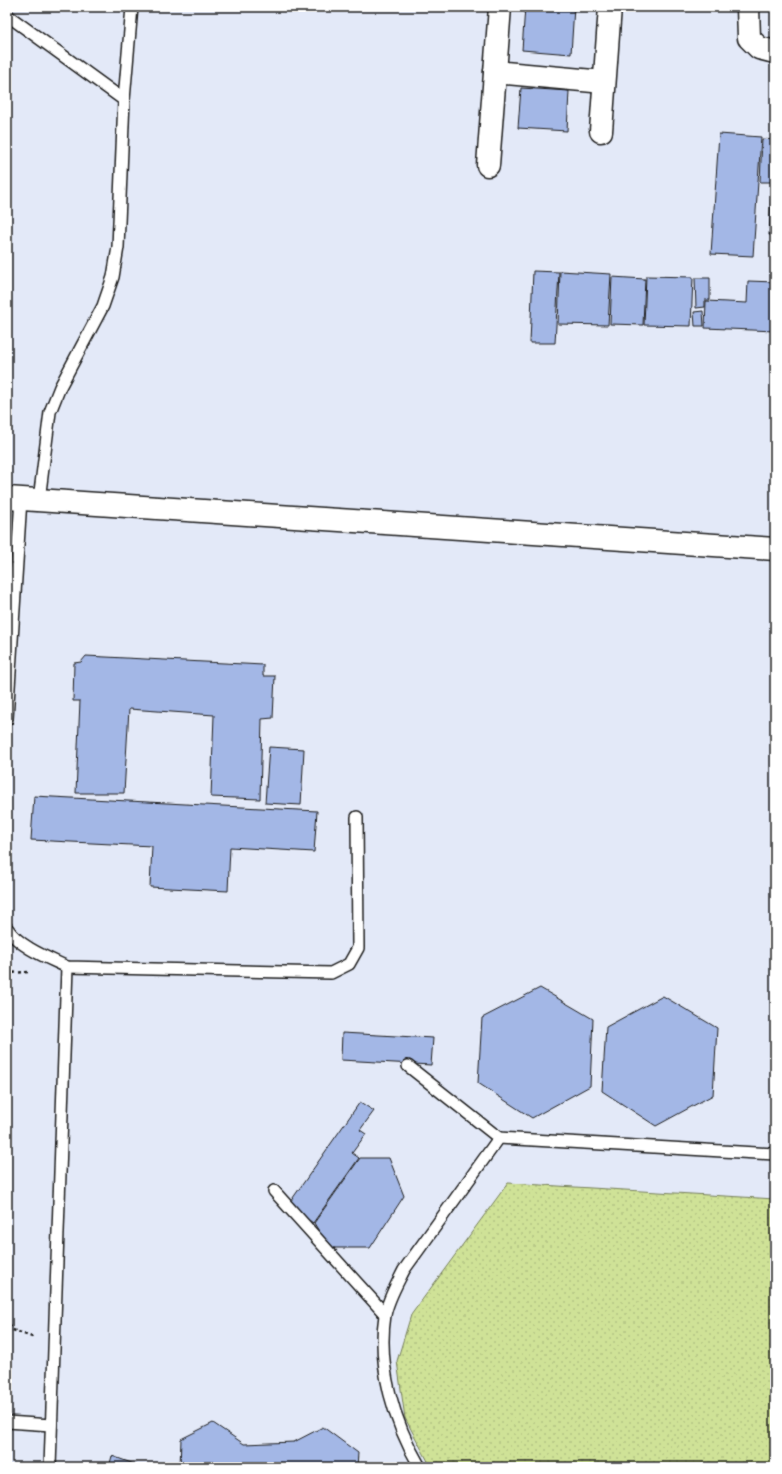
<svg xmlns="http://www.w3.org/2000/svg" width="782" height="1474" font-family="Caveat,sans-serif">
	<defs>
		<pattern id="park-dots" width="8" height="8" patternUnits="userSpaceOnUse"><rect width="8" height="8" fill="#cfe297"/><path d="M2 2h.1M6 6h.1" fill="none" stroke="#b1c182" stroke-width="1.8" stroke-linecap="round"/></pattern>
	</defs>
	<rect width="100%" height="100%" fill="#fff"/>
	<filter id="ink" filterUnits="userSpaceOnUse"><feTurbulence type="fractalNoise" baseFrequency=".025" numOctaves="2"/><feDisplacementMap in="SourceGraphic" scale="8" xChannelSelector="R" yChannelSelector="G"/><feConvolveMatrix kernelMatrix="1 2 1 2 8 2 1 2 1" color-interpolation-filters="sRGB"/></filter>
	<g filter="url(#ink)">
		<rect fill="#e3e9f8" x="7" y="7" width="768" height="1460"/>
		<path fill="url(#park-dots)" stroke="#767f5a" d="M508,1183l267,16v268h-344l-26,-49 -8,-57 14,-46z"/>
		<g fill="#a3b7e6" stroke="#1c1c1c">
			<path d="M525,7h49l-3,47 -49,-4z"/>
			<path d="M521,88l48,3 -2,40 -49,-3z"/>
			<path d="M719,134l42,3 -8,119 -42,-2z"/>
			<path d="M762,139l13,1v42h-15z"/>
			<path d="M771,199l4,1v35h-6z"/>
			<path d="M533,271l26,1 -4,71h-25z"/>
			<path d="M560,271l51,3 -3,51 -50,-1z"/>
			<path d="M646,276l47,1 -2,49 -47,-1z"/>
			<path d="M612,277l33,2 -2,46 -33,-1z"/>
			<path d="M695,278h15v22h-5v7l-9,1z"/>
			<path d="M748,281l27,1v49l-70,-3 1,-27 41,2z"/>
			<path d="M703,311l1,15h-9l-1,-14z"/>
			<path d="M86,656l177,9v11h12l-2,42 -11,1 -2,80 -49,-2 3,-82 -85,-6 -5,84h-48l4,-92h-7l1,-38 7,-1z"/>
			<path d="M269,747l35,2 -3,56 -36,-2z"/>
			<path d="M34,796l283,15 -3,41 -84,-5 -2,44 -78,-4 2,-41 -121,-6z"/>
			<path d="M540,988l53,31 -3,67 -58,32 -54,-35 4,-65z"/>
			<path d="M663,996l54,32 -4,67 -57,31 -54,-35 4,-64z"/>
			<path d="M342,1033l91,5 -2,27 -90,-5z"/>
			<path d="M360,1102l14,9 -14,19 6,4 -14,19 7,5 -46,65 -25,-18z"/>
			<path d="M360,1158h29l15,38 -34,52h-41l-15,-25z"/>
			<path d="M213,1423l31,21 50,-2 29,-15 35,26 -1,14h-177l1,-28z"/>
			<path d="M112,1456l25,9 -1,2h-27z"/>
		</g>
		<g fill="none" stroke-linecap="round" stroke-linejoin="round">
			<defs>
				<g id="lane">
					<path d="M7,15l117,85"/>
					<path d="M39,500l11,-88 10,-25 43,-81 10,-29 5,-30 6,-147 8,-93"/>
					<path d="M7,719l14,-220"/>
					<path d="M7,928c12,19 41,30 60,39l264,6 18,-9 9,-16 -1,-131"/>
					<path d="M408,1066l91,72"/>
					<path d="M274,1191l111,123"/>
					<path d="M7,1422l44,3"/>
					<path d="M50,1467l17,-500"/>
					<path d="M420,1467c-26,-44 -43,-101 -35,-152 3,-16 12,-31 19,-45l95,-132 276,16"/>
				</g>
				<g id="street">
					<path d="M748,7l1,31 10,10 16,4"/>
					<path d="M495,72l109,10"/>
					<path d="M601,131l9,-124"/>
					<path d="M488,165l12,-158"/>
					<path d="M7,498l768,51"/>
				</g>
			</defs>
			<use href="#lane" stroke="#1c1c1c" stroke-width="14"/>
			<use href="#street" stroke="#1c1c1c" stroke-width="25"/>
			<g stroke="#1c1c1c" stroke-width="2.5" stroke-dasharray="3 3" stroke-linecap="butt">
				<path d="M7,973l23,-1"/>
				<path d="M7,1319l5,10"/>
				<path d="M7,1328l28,10"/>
			</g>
			<use href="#lane" stroke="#fff" stroke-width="11"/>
			<use href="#street" stroke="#fff" stroke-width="22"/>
		</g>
	</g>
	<rect width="782" height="1474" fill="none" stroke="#fff" stroke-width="24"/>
	<rect x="12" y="12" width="758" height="1450" fill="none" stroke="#1c1c1c" stroke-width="1.5" filter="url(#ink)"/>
</svg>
